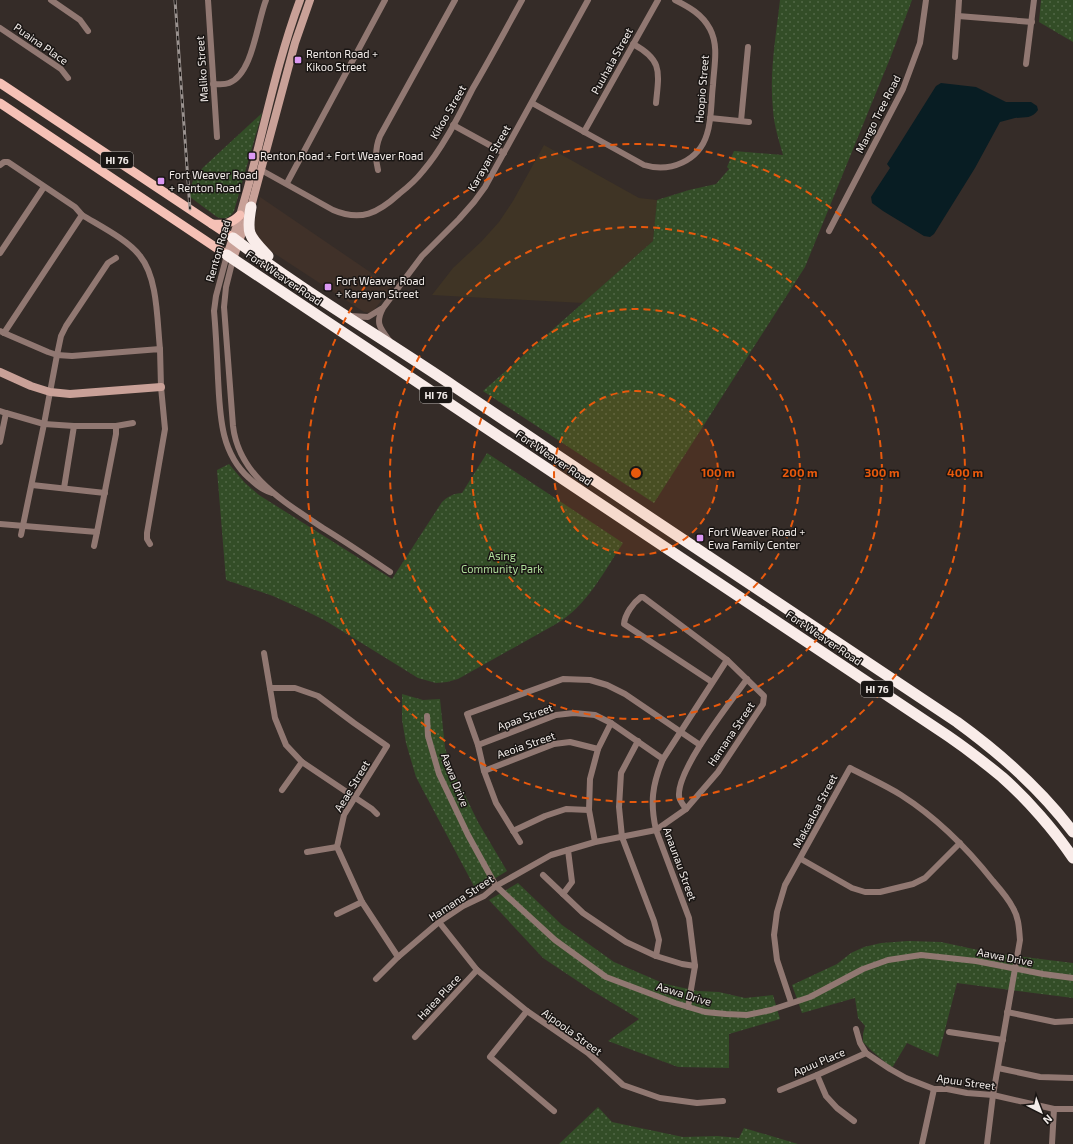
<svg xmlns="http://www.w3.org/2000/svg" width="1073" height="1144" font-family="'Exo 2',sans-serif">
	<defs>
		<pattern id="grass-dots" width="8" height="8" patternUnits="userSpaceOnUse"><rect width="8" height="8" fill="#334d27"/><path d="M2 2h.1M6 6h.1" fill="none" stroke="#516746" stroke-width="1.8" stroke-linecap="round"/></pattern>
	</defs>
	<rect width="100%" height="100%" fill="#352c28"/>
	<path fill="#403129" d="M260,197l132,90 -18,23 -4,3 -6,-1 -101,-66 -8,-10 -1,-12z"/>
	<path fill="#3f3425" d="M544,145l95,53 18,2 -4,41 -70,62 -151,-8 21,-27 28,-26 18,-20 14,-21z"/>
	<g fill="url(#grass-dots)">
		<path d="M780,0h132l-21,56 -86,211 -151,236 -171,-112 170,-150 4,-41 32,-10 27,-6 13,-15 -2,-2 7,-16 49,4c-4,-15 -9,-29 -10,-45 -4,-36 3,-74 7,-110z"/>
		<path d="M1041,0h32v42l-34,-20z"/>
		<path d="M262,113l-28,98c-4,7 -10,9 -17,6l-27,-20 1,-11 4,-11z"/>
		<path d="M487,453l136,90c-20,30 -36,63 -67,81l-98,55 -11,3 -11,1 -18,-5 -92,-57 -18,-9 -35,-16 -47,-16 -9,-110 12,-6 16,19 14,12 133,84 50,-77c5,-5 12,-9 20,-9z"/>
		<path d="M402,694l21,6 17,-1 5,49 8,23 25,51 29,49 -31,19 -60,-113 -10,-34 -4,-23z"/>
		<path d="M518,883l44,42 52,37 51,22 33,7 21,1 26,6 28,-3 7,24 -51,15v34l-51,-1 -70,-26 31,-22 -48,-29 -48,-32 -54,-58z"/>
		<path d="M908,941l33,1 51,11 81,10v35l-116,-15 -19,74 -31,-14 -15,25 -20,-17 -9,-9v-8l2,-8 -7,-8 -3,-20 -53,15 -10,-28 45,-21 14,-11 13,-6 17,-4z"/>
		<path d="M598,1107l14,15 71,15 34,-1 22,2 5,-10 54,16h-239z"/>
	</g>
	<path fill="#081d23" d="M941,83l35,4 30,15h25l6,4 1,4c-6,9 -13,7 -23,8 -5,1 -10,3 -15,4l-25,46 -41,66 -4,3 -6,-1 -41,-25 -11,-8 -1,-6 19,-29 -3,-4 49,-78z"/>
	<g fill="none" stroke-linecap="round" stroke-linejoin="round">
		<g stroke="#917872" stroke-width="6">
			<path d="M51,0l29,20 8,11"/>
			<path d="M208,0l9,137"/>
			<path d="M959,0l-1,16 74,6"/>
			<path d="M0,28l61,41 7,9"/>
			<path d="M633,44c30,16 26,28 23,59"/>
			<path d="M955,57l3,-41"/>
			<path d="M1026,64l8,-64"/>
			<path d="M213,84c6,0 11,1 16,-1 24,-9 28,-61 37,-83"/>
			<path d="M532,103l112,62c26,8 55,-4 63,-31 5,-15 4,-33 6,-49 1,-19 6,-39 -3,-56 -8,-15 -21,-22 -35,-29"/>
			<path d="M710,118l39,4"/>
			<path d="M741,121l7,-74"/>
			<path d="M453,125l51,28"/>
			<path d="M584,132l74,-132"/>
			<path d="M0,165l4,-3h4l67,45 7,8 -78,118 -4,-2"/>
			<path d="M261,170l72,40c28,12 45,3 66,-16 9,-7 17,-14 24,-23 20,-23 36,-56 50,-83 17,-29 33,-59 49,-88"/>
			<path d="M378,170c-3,-12 -3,-22 2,-34l75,-136"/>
			<path d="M287,183l98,-183"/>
			<path d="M82,215c18,11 46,25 58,41 18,22 17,65 20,93"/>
			<path d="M829,231l74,-142 17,-46 6,-43"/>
			<path d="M0,253l44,-66"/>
			<path d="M227,255l-11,41 -2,15c2,22 3,45 4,67 2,36 2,74 31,100 7,7 14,12 23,15"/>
			<path d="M116,258l-8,5 -42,63 -5,10 -4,19 15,1 88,-7 1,38 4,42 -18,104v6l3,5"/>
			<path d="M233,259l-7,28 -2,20 9,119c6,51 52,76 90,102 23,14 45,29 67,44"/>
			<path d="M351,316l17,1 13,-8"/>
			<path d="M389,340c-9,-12 -14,-17 -6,-32l39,-52 37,-37 15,-17 11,-15 103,-187"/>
			<path d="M0,411l6,2 38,11 -23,111"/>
			<path d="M116,426l17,-3"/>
			<path d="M0,442l6,-29"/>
			<path d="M32,485l73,8"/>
			<path d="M64,488l10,-62"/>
			<path d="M0,524l97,8 19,-98v-8h-42l-30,-2 13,-69 -9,-3 -44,-19"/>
			<path d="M94,546l3,-14"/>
			<path d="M264,653l11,65 11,27 16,17 70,47 5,5"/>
			<path d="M270,688h25l23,8 36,27 33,23 -43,69 -7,32 25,55 36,55"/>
			<path d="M427,716l1,20 11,38 29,61 28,51 59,54 51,37 69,26 30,9 21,2 21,1 24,-5 39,-13 53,-28 25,-9 33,-5 55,6 67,13 30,4"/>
			<path d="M638,741l-17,32 -2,34 3,30 32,84 5,19 -3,16"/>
			<path d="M478,745l78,-30 18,-2 21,2 16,8 52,36"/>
			<path d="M484,771l70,-27 16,-2 28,7"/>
			<path d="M282,790l20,-28"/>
			<path d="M686,809c-2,-3 -7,-9 -7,-13 -2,-27 51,-93 68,-117"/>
			<path d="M513,831l32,-15 21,-7 23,1"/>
			<path d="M520,842l-24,-39 -12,-32 -6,-26 -11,-31 96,-35 27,1 17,5 18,9 75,51"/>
			<path d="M595,842l-6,-32 1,-31 8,-30 13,-26"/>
			<path d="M307,852l30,-5"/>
			<path d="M801,859l51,29 13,4h15l33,-8 12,-6 35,-35"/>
			<path d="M543,875l40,38 43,29 30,14 26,8 13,2"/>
			<path d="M563,894l9,-12 -4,-32"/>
			<path d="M337,914l25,-12"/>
			<path d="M439,922l38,48 50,41 61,42 35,32 37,13 37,5 26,-2"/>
			<path d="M376,979l22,-22 41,-35 24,-16 21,-10 12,-10 55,-31 44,-13 61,-12 30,-21 32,-37 45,-68 1,-8 -37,-36 -84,-63h-2c-8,6 -16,17 -17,27l88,58"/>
			<path d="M791,1002l-14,-42 -3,-25 3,-23 8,-27 65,-117c17,9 35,17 51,27 36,23 66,53 92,86 7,8 15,17 20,27 6,10 6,21 7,32l-27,155 -6,49"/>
			<path d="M688,1007l7,-41 -6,-48 -33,-88c-6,-27 -4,-45 7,-71l64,-99"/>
			<path d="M527,1011l-37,46 64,54"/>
			<path d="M1007,1012l48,10 18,-1"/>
			<path d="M856,1029l4,14 6,10 24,16 16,9 28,11h13l20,4 26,2 61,14h19"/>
			<path d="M949,1032l54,8"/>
			<path d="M415,1037l62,-67"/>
			<path d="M998,1068l42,9 33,1"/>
			<path d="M817,1075l9,21 11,12 17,13"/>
			<path d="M780,1090l37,-15 49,-22"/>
			<path d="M922,1144l12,-55"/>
			<path d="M1052,1144l2,-35"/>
		</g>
		<g stroke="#c9a198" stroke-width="8">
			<path d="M227,255c30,-83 42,-172 73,-255"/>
			<path d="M233,259l18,-52 44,-164 15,-43"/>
			<path d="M0,372l31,14 19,6 20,2 91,-7"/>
		</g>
		<g stroke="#f5c1b6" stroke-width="9">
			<path d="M0,83l233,155"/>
			<path d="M0,103l227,152"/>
			<path d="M212,224c12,1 19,0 28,-9"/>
		</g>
		<g stroke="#f9ece9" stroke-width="11">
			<path d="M251,207c-5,28 -2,29 17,49"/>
			<path d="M233,238c71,54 148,99 222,149 167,112 335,224 502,335 44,32 83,66 116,110"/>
			<path d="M227,255l721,481c19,13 37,27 54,41 25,22 53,54 71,81"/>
		</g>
		<defs>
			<path id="rail" d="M175,0l15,209"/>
		</defs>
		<use href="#rail" stroke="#9b9390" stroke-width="3"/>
		<use href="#rail" stroke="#1a1614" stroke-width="1.5" stroke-dasharray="4.5" stroke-linecap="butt"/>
	</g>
	<circle cx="636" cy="473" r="82" fill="#e8590c" fill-opacity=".12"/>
	<g fill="none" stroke="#e8590c" stroke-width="2" stroke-dasharray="7 5">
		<circle cx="636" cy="473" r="82"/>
		<circle cx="636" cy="473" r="164"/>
		<circle cx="636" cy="473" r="246"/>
		<circle cx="636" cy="473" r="329"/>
	</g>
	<g fill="#dc99f4" stroke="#1a1614" stroke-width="1.5">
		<rect x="294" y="56" width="8" height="8" rx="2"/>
		<rect x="248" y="152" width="8" height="8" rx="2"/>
		<rect x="157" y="177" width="8" height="8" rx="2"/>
		<rect x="324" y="283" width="8" height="8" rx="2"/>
		<rect x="696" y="534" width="8" height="8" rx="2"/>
	</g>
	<g text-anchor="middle" stroke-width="3" stroke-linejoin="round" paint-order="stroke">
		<g fill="#1a1614" stroke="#b1aca9" stroke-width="1">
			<rect x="101" y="152" width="32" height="16" rx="3"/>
			<rect x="420" y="387" width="32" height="16" rx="3"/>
			<rect x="861" y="681" width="32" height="16" rx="3"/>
		</g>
		<g font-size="10" font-weight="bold" fill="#f2ece9">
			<text x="117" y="164">HI 76</text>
			<text x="436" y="399">HI 76</text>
			<text x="877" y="693">HI 76</text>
		</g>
		<g font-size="11" fill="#f2ece9" stroke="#1a1614">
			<text transform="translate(41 44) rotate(35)" y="4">Puaina Place</text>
			<text transform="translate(612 61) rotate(-61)" y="4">Puuhala Street</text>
			<text transform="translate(202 69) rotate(-94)" y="4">Maliko Street</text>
			<text transform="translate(702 89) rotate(-85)" y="4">Hoopio Street</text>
			<text transform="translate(448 112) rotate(-60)" y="4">Kikoo Street</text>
			<text transform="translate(878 114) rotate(-63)" y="4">Mango Tree Road</text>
			<text transform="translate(489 158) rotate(-60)" y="4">Karayan Street</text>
			<text transform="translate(218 251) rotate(-74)" y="4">Renton Road</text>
			<text transform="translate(284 278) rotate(34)" y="4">Fort Weaver Road</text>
			<text transform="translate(554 458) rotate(34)" y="4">Fort Weaver Road</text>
			<text transform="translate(824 638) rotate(34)" y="4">Fort Weaver Road</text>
			<text transform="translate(525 717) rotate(-20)" y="4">Apaa Street</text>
			<text transform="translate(731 734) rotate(-56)" y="4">Hamana Street</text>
			<text transform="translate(526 745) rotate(-19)" y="4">Aeoia Street</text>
			<text transform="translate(455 780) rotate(68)" y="4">Aawa Drive</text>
			<text transform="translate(352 786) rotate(-59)" y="4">Aeae Street</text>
			<text transform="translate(815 811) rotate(-62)" y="4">Makaaloa Street</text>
			<text transform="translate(680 864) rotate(70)" y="4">Anaunau Street</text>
			<text transform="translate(461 898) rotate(-33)" y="4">Hamana Street</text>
			<text transform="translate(1005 957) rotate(11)" y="4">Aawa Drive</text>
			<text transform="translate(684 994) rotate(17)" y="4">Aawa Drive</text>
			<text transform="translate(439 997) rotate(-47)" y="4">Haiea Place</text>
			<text transform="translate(572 1032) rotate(36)" y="4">Aipoola Street</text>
			<text transform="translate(819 1062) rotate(-23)" y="4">Apuu Place</text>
			<text transform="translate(966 1082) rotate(8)" y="4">Apuu Street</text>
		</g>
		<g font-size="11" fill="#f2ece9" stroke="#1a1614" text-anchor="start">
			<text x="306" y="58">Renton Road +<tspan x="306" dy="13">Kikoo Street</tspan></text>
			<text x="260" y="160">Renton Road + Fort Weaver Road</text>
			<text x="169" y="179">Fort Weaver Road<tspan x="169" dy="13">+ Renton Road</tspan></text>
			<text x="336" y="285">Fort Weaver Road<tspan x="336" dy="13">+ Karayan Street</tspan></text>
			<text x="708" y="536">Fort Weaver Road +<tspan x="708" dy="13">Ewa Family Center</tspan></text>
		</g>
		<g font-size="11" fill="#b0df9b" stroke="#1a1614">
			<text x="502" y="560">Asing<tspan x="502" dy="13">Community Park</tspan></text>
		</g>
	</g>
	<circle cx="636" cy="473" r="6" fill="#e8590c" stroke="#1a1614" stroke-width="2"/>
	<g font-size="12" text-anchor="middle" font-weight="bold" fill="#e8590c" stroke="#1a1614" stroke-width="3" stroke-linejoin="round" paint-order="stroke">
		<text x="718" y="477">100 m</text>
		<text x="800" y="477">200 m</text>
		<text x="882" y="477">300 m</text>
		<text x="965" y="477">400 m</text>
	</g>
	<g transform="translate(1041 1112) rotate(138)" stroke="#1a1614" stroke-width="3" paint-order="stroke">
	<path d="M0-3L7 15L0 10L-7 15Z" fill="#f2ece9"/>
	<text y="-6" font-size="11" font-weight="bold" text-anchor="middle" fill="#f2ece9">N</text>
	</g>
</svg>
